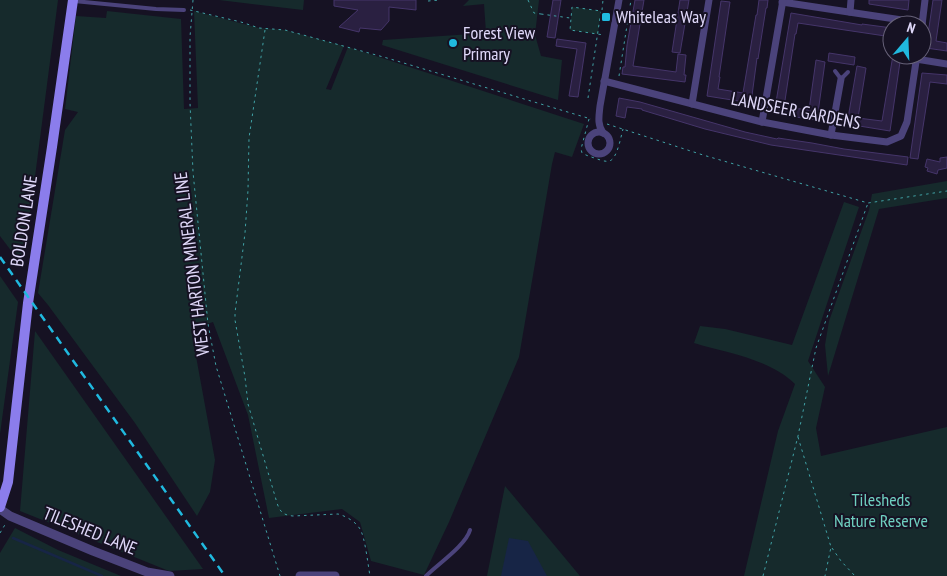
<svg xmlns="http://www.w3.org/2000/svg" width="947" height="576" font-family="'PT Sans Narrow',sans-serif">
	<rect width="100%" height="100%" fill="#161223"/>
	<g fill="#162a2c">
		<path d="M0,0h58l-25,192 -11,73 -22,-29z"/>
		<path d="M219,0h85l-1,10z"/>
		<path d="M469,0h70l-4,35 6,21 21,4 -4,40 -176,-55 1,-5 103,-7 -2,-29 -21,2z"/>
		<path d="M572,7l29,4 -3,23 -28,-4z"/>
		<path d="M107,11l74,8 3,90 14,-1 -4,-97 65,17 26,2 59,16 -18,43 5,1 17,-43 236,77 -12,33 -17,-5 -3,12 -33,193 -70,165 -25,53 -53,-14 -11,-39 -18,-13 -73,9 -21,-103 -35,-93 -22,7 24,131 -5,32 -13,24 -62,-93 -87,-118 -10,-12 27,-163 13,-18 -13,-3 11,-93 30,2z"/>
		<path d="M947,181v17l-68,11 -51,167 -3,-31 4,-24 40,-111 3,-16z"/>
		<path d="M844,202l15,5 -51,154 17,26 -9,41 5,28 126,-29v149h-203l34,-145 17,-47c-25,-25 -68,-31 -101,-41l6,-17 25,3 67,16z"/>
		<path d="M0,276l18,26 -18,132z"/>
		<path d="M35,331l168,238 -34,2 -149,-60z"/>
		<path d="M505,486l75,90h-93z"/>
		<path d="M15,528l43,22 63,26h-121v-23z"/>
	</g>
	<path fill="#172546" d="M509,538l19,3 19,35h-46z"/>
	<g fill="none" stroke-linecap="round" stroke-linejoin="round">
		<path stroke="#172546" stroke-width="2.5" d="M13,538l89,38"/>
	</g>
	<g fill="#2a2041" stroke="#45356a">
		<path d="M334,0h82v10l-27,-3v14l-8,9 -21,-2 -1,4 -20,-5 19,-17 -24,-4z"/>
		<path d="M553,0h8l-6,38 -8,-1z"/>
		<path d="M635,0h9l-11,66 43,6 2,-18 8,1 -2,20h2l-1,7 -63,-8 1,-7h2l2,-22z"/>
		<path d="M680,0h9l-9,53 -8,-1z"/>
		<path d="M759,0h9l-1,8h-1l-8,51 -1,-1 -6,45 -44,-7 14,-95 9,1 -11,75h1l-2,12 25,4 13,-78h1z"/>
		<path d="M869,0h40l-1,10 -39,-6z"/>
		<path d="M933,0h9l-6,41 11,2v8l-21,-3z"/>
		<path d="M791,13l71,12v-1l30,4v9l-94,-14 -2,11h-1l-11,73 25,3 7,-50 9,2 -8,58 -43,-6z"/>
		<path d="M557,39l29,4 -8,54 -9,-1 8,-47 -21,-3z"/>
		<path d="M829,53l26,4 -1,8 -26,-4z"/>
		<path d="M893,55h8l-11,76 -43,-7 10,-58 9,2 -8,50 24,3z"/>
		<path d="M922,73l25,2v9l-17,-2 -12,77 -8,-1z"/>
		<path d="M619,98l21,4 105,30 32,7 1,-1 34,5 32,6 64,8 -1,8 -136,-20 -66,-16 -63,-19v-1l-15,-2 -2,11 -9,-2z"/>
		<path d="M947,157v11l-9,2 -1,4 -10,-3 1,-3 -3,-1 2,-8 13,3v-4z"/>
	</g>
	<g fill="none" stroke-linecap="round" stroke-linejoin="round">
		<g stroke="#40a2a6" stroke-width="1" stroke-dasharray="2.5 4" stroke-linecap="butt">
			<path d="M193,0l-3,37v66l3,69 15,152 8,42 64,210"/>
			<path d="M528,0l6,13 7,1"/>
			<path d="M428,1l12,-1"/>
			<path d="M190,10l51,12 18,6 26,2 102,28 204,61"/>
			<path d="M602,10l1,-10"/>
			<path d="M541,14l29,4"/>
			<path d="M265,30l-16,108 -1,52 -3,43 -10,80v7l10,57 3,27 29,99c3,9 6,12 16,13l45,-2c8,2 18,8 22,15 5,8 8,36 10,47"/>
			<path d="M619,76l12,-76"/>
			<path d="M588,98l13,-87 -29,-4 -2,23 34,5"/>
			<path d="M589,119l-8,30 1,4c5,3 10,4 15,6 4,1 8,3 12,2 8,-1 12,-25 14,-32"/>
			<path d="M607,124l96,31 165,48 79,-12"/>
			<path d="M798,437l33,110 -6,29"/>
			<path d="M0,533l6,-10"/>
			<path d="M832,548l9,13 14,15"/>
			<path d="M763,576l35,-140 18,-88 52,-145"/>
		</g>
		<g stroke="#4b437b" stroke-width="4">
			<path d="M74,1l82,8 28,1"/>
			<path d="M835,71l6,8 7,-7"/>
			<path d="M426,576c12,-12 40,-31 44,-46"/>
		</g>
		<g stroke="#4b437b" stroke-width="7">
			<path d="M782,2l140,21"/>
			<path d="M850,12l1,-12"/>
			<path d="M922,25l3,-25"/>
			<path d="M916,59l31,5"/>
			<path d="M604,81l158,41 69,13 56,7 14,-6 6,-14 10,-67"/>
			<path d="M692,104l17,-104"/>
			<path d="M762,122l21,-122"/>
			<circle cx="599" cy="143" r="11"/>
			<path d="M603,133c-6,-9 -4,-17 -3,-27l19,-106"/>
			<path d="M831,135l10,-56"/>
		</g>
		<g stroke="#4b437b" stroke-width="9">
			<path d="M0,509l10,7 83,35 54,21 23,4"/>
			<path d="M300,576h35"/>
		</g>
		<path stroke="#8b7dec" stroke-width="10" d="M0,507l8,-25 20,-179 24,-156 21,-147"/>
		<path stroke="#20b9df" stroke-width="2.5" stroke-dasharray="8 6" stroke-linecap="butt" d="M0,257l225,319"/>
	</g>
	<g fill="#20b9df" stroke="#161223" stroke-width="2">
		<rect x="601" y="12" width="10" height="10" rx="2.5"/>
		<circle cx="453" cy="43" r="5"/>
	</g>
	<g text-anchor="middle" stroke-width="4" stroke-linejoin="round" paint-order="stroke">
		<g font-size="18" fill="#e0d9fa" stroke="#161223" text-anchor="start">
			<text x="616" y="23">Whiteleas Way</text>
			<text x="463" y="39">Forest View<tspan x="463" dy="21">Primary</tspan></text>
		</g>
		<g font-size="18" fill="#e0d9fa" stroke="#161223">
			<text transform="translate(796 111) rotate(11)" y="6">LANDSEER GARDENS</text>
			<text transform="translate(24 221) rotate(-81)" y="6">BOLDON LANE</text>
			<text transform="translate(192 264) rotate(-97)" y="6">WEST HARTON MINERAL LINE</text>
			<text transform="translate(90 531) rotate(22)" y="6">TILESHED LANE</text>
		</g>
		<g font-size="18" fill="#6fd0c1" stroke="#161223">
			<text x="881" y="506">Tilesheds<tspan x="881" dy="21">Nature Reserve</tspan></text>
		</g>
	</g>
	<g transform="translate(907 40) rotate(19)"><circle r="24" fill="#161223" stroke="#676279"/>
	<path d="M0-4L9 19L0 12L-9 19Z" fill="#20b9df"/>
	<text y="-8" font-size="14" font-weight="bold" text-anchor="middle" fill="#e0d9fa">N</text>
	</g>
</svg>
